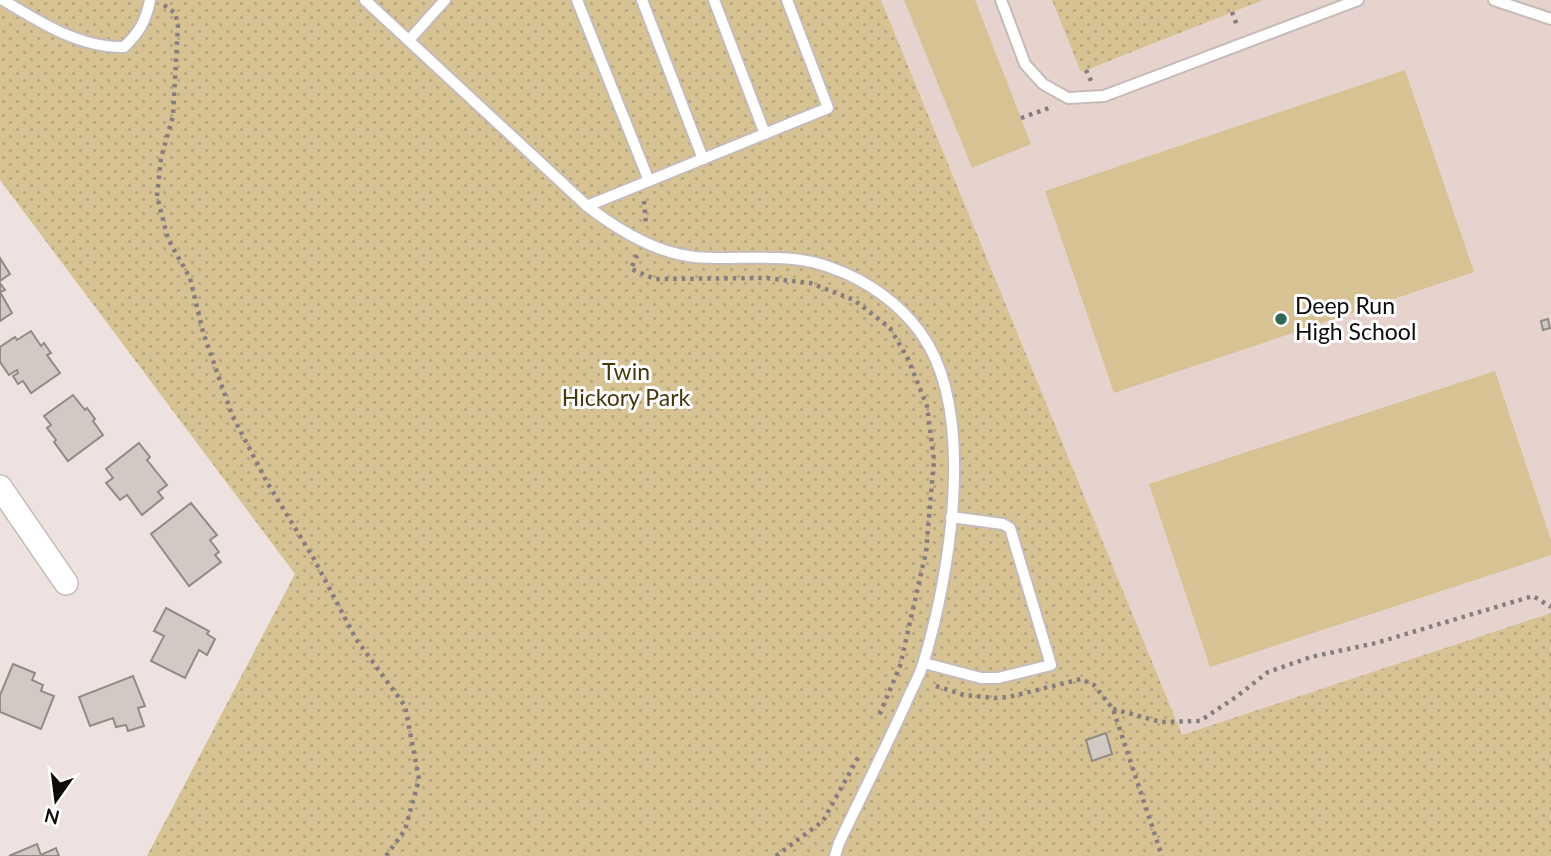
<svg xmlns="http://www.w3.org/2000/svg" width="1551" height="856" font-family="Lato,sans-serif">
	<defs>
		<pattern id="park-dots" width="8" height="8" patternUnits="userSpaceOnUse" patternTransform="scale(1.75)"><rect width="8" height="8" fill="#d6c293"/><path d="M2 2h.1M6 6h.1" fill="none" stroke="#b6a57d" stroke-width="1.8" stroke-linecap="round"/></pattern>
	</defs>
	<rect width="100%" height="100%" fill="#ede2df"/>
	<path fill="#e6d3ce" d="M881,0h670v613l-369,123z"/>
	<g fill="#d6c293">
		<path d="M904,0h71l56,144 -59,24z"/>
		<path d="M1405,70l69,202 -360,121 -69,-202z"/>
		<path d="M1495,371l56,169v15l-341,112 -61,-183z"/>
	</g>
	<g fill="url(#park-dots)">
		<path d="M0,0h881l301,735 369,-122v243h-1404l148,-282 -295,-394z"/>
		<path d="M1052,0h211l-182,72z"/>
	</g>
	<g fill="#d1c9c3" stroke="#928b85" stroke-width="2">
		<path d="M0,258l10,16 -10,7z"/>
		<path d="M0,283l5,7 -5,2 12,21 -12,8z"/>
		<path d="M1548,319l2,9 -7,2 -2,-9z"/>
		<path d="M31,331l10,15 3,-3 7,10 -4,2 13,18 -29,20 -8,-12 -5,3 -5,-8 5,-3 -1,-3 -8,5 -9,-13v-15l15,-10 2,3z"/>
		<path d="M73,395l12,15 2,-2 8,11 -2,2 10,14 -35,26 -14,-19 2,-2 -9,-12 4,-3 -7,-9z"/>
		<path d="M139,443l11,14 -3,3 20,25 -9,7 5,6 -21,17 -15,-20 -7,5 -14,-17 7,-5 -7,-9z"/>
		<path d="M191,503l26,32 -7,5 9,12 -4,3 6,7 -32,24 -38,-52z"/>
		<path d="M166,608l43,23 -2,3 8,5 -8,16 -8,-5 -14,28 -34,-17 13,-25 -10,-5z"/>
		<path d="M13,664l22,9 -3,7 11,5 -2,6 13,5 -13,33 -41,-17v-17z"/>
		<path d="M133,676l12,30 -7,2 6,18 -16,5 -2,-6 -10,2 -3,-9 -23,8 -11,-29z"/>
		<path d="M1106,733l6,21 -20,7 -6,-21z"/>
		<path d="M37,844l4,11 15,-7 3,8h-50z"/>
	</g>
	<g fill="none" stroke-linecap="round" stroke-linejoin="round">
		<defs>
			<g id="service">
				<path d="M3,0c36,22 77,48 121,47 15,-14 22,-26 26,-47"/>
				<path d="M365,0l222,206c31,24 68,47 108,51 45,4 94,-6 137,11 34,12 67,35 88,64 58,78 30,242 4,329 -4,15 -13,29 -19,44 -21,46 -44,92 -66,138l-4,13"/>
				<path d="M577,0l72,181"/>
				<path d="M642,0l61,159"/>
				<path d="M714,0l51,134"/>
				<path d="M1001,0l24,64 18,20 25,14 36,-2 254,-96"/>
				<path d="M1494,0l57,19"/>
				<path d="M409,40l36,-40"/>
				<path d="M587,206l241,-98 -41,-108"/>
				<path d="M924,663l57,15h17l53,-13 -41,-137 -7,-4 -52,-7"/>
			</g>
			<path id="minor" d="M0,487l66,96"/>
		</defs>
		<use href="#service" stroke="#c5bbb8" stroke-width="14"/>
		<use href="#minor" stroke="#c5bbb8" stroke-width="26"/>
		<g stroke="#867e7d" stroke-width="4.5" stroke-dasharray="3.5 5" stroke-linecap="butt">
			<path d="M164,5l11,8 3,11 -5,92 -12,42 -4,38 11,43 22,39 13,54 29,83 36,69 46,75 42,80 49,67 14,73 -14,51 -19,26"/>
			<path d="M1232,12l6,16"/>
			<path d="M1086,70l5,11"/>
			<path d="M1021,118l31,-11"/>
			<path d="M644,201l2,23"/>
			<path d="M637,255l-6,14 24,10 111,-1 44,5 44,17 36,28 18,31 19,47 7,54 -8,92 -26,114 -22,52"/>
			<path d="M936,686l28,9 31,3 14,-1 72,-18 13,6 19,24 49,147"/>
			<path d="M1113,709l48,13 39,-1 36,-24 32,-25 43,-15 65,-14 157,-47 18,11"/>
			<path d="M776,856l47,-35 37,-67"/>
		</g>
		<use href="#service" stroke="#fff" stroke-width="10"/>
		<use href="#minor" stroke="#fff" stroke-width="23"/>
	</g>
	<circle fill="#2f6953" stroke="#fff" stroke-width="2.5" cx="1281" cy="319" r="7"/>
	<g text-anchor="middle" stroke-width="6" stroke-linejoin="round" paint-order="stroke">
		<g font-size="23" fill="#0e0a0a" stroke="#fff" text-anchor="start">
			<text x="1295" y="314">Deep Run<tspan x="1295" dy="26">High School</tspan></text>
		</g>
		<g font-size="23" fill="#47370f" stroke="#fff">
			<text x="626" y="380">Twin<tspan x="626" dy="26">Hickory Park</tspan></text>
		</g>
	</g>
	<g transform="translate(56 800) rotate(194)" stroke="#ffffff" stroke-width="5" paint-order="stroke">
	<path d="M0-5L12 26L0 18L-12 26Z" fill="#0e0a0a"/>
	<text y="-10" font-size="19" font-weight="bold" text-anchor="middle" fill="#0e0a0a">N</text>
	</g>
</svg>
